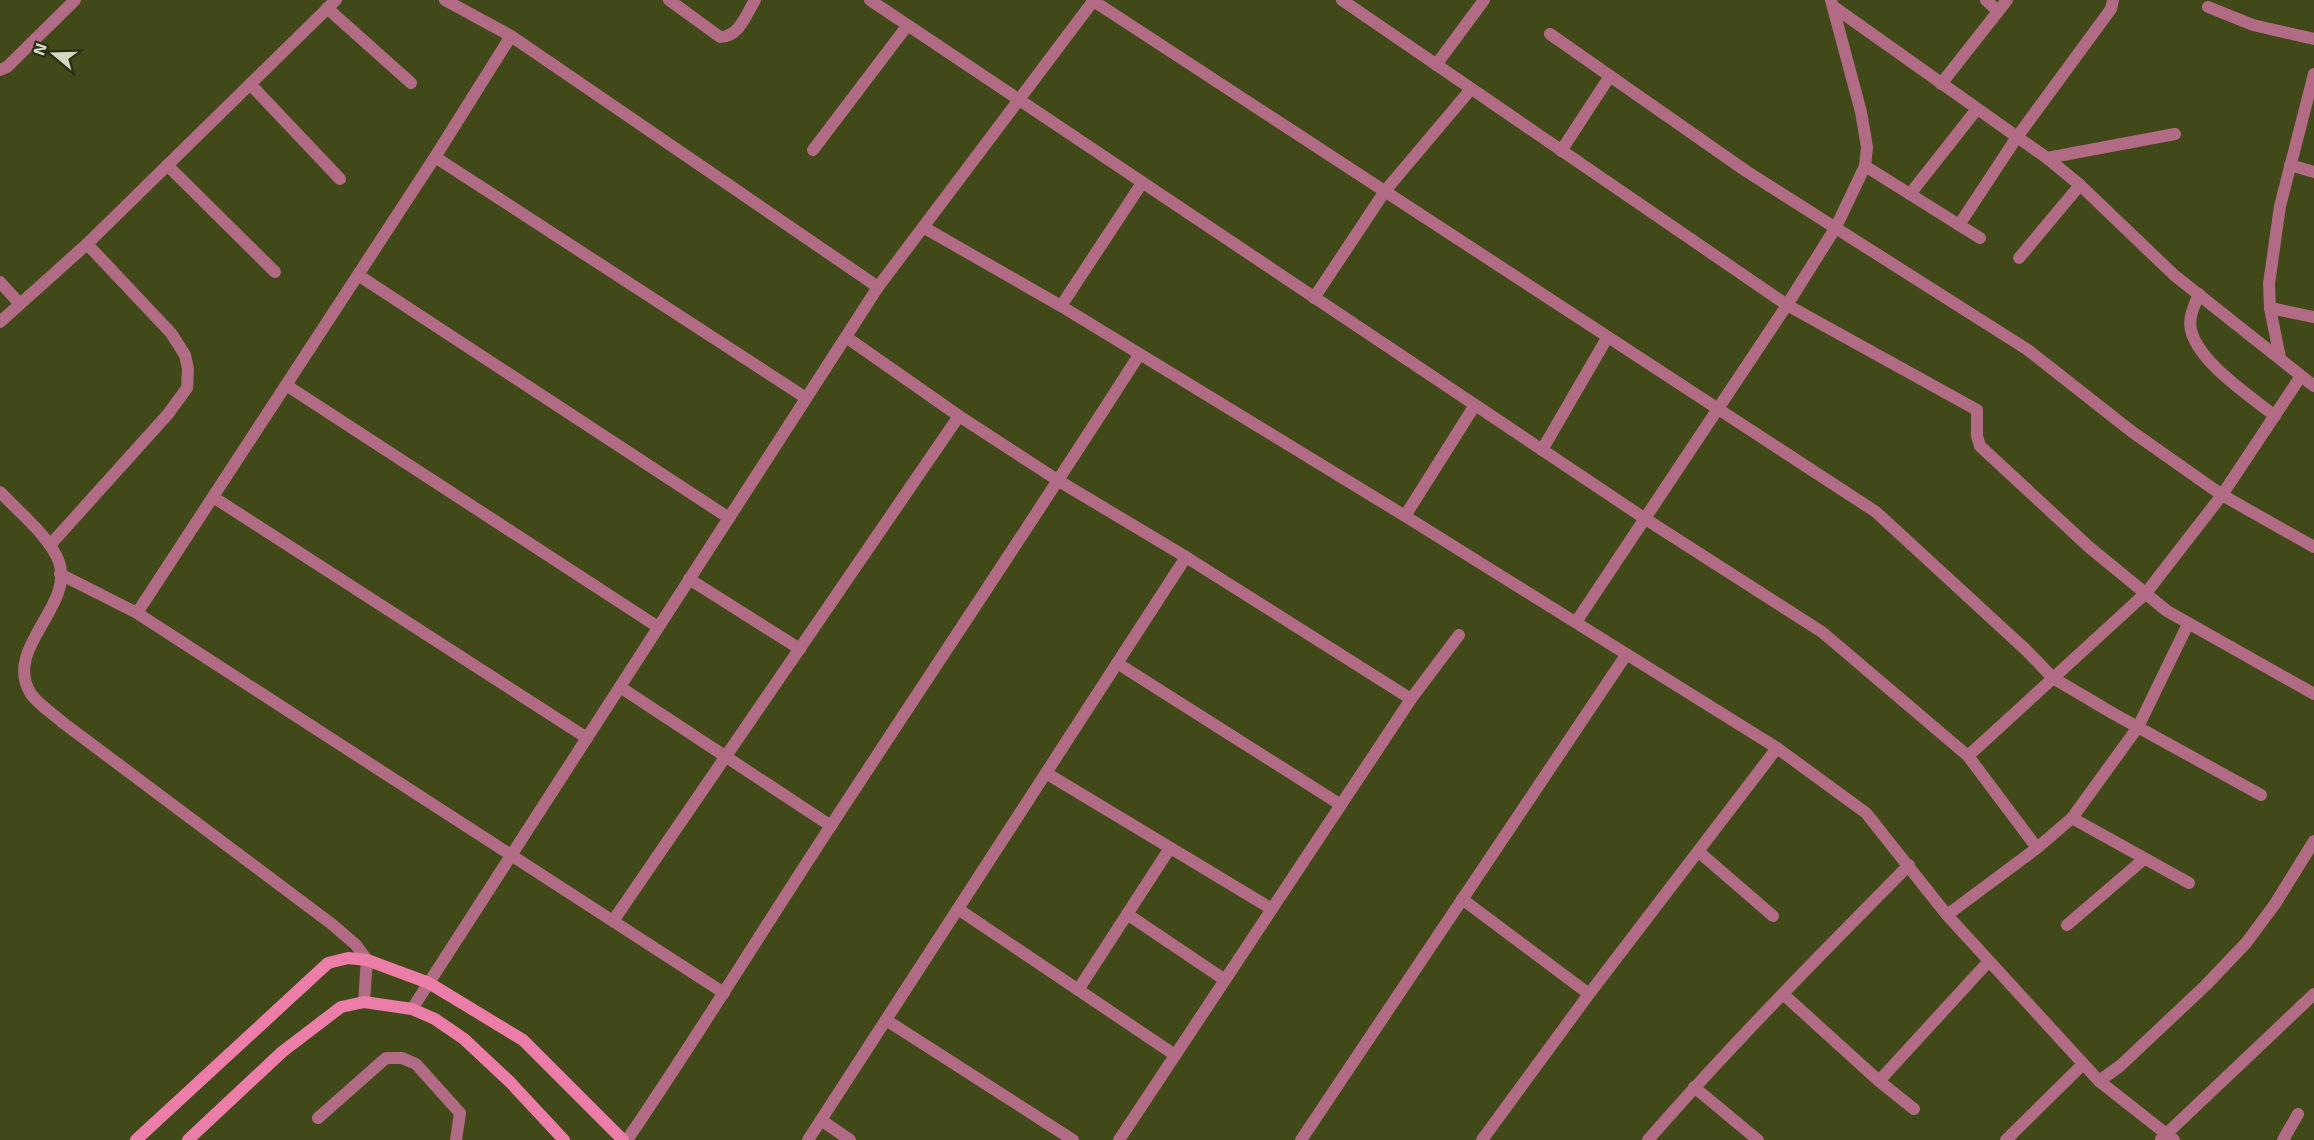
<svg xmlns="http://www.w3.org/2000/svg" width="2314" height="1140" font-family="'Exo 2',sans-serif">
	<rect width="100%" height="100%" fill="#424919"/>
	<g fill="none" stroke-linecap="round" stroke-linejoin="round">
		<g stroke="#b16b85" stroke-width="12">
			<path d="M445,0l66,36 367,251"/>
			<path d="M669,0l51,37c19,0 26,-22 35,-37"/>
			<path d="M870,0l774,518 178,114 146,124 178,-163 76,-98 92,52"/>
			<path d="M1092,0l784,512 150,138 27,28 61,36 147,81"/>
			<path d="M1342,0l445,305 190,105v26l3,10 109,101 78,64 147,83"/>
			<path d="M1986,0l12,11"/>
			<path d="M1834,7l213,151 33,27 94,90 140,111"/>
			<path d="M2208,7l45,18 61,14"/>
			<path d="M327,8l84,75"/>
			<path d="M1550,34l60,42"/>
			<path d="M511,36l-76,121 371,241"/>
			<path d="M1436,65l48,-65"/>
			<path d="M0,70l7,-3 68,-67"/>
			<path d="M250,84l90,95"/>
			<path d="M1941,84l66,-84"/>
			<path d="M813,150l94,-124"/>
			<path d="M1561,151l49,-75 136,95 282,179 103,81 91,64 79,-119"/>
			<path d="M2047,158l128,-24"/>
			<path d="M167,165l108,107"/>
			<path d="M2290,165l24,7"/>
			<path d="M1865,166l115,72"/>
			<path d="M1910,194l67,-85"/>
			<path d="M1959,225l58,-88 94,-128 2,-9"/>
			<path d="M923,227l138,79 344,210 372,232 89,65 81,102 152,166 75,59"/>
			<path d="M2019,258l61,-73"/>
			<path d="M358,275l371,243"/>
			<path d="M0,282l20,22"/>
			<path d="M2199,294c-5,12 -11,24 -8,36 8,33 58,65 84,86"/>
			<path d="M1314,298l71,-107 86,-102"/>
			<path d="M1061,306l81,-123"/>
			<path d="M2270,308l44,9"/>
			<path d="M0,322l87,-78 249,-244"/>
			<path d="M2280,358l-10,-50 -1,-24 11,-78 34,-132"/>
			<path d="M286,385l372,242"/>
			<path d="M1542,450l65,-112"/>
			<path d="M0,492c18,19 50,45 59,70 16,44 -57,87 -28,132 7,10 21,19 31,28l271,203 23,20 11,15 -3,42"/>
			<path d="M213,497l374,241"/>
			<path d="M1405,516l70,-111"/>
			<path d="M50,545l118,-131 19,-26 1,-19 -3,-14 -14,-22 -84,-89"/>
			<path d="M1186,557l225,142"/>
			<path d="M60,574l77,39 298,-456"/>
			<path d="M689,579l111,70"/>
			<path d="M137,613l587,380"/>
			<path d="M1576,622l211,-317 49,-78 29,-61 2,-19 -6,-35 -30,-112"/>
			<path d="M1117,663l224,142"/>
			<path d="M620,687l211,139"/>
			<path d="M1046,773l226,136"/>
			<path d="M2072,818l117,65"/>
			<path d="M2037,848l35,-30 66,-91 50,-103"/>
			<path d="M1699,852l74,64"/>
			<path d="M1462,899l127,95"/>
			<path d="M958,909l217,146"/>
			<path d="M1127,914l98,66"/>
			<path d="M1947,915l90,-67 -69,-92"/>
			<path d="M613,921l346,-505 -113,-79"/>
			<path d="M2067,925l77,-66"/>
			<path d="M1078,990l92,-142"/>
			<path d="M1783,994l96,87 35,28"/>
			<path d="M412,1009l466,-722 216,-287"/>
			<path d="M886,1020l187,120"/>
			<path d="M1879,1081l110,-120"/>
			<path d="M2099,1081l21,-15 86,-81 40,-42 29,-39 39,-63"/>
			<path d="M1694,1087l64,53"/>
			<path d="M318,1118l68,-60h16l14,6 44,49 -4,27"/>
			<path d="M821,1120l29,20"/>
			<path d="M2161,1139l153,-145"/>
			<path d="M627,1140c71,-104 136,-211 205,-316 102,-156 206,-311 307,-469"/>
			<path d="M808,1140l378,-583 -127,-76 -100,-65"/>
			<path d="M1119,1140l292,-441 48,-64"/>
			<path d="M1301,1140l325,-485"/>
			<path d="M1482,1140l107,-146 188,-246"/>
			<path d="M1648,1140c83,-95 172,-185 261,-275"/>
			<path d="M2006,1140l77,-76"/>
			<path d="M2283,1140l15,-26"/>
		</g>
		<g stroke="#ec7da9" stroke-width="12">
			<path d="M136,1140l192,-177 20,-5 19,2 62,23 94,57 100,100"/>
			<path d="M188,1140l94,-88 59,-45 23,-5 48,7 23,10 29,20 46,43 54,58"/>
		</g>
	</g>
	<g transform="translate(54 54) rotate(289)" stroke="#2a2d18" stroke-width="4.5" paint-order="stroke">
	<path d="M0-4.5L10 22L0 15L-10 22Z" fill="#d4d9bf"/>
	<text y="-9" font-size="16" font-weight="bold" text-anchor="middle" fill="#d4d9bf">N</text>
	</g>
</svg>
